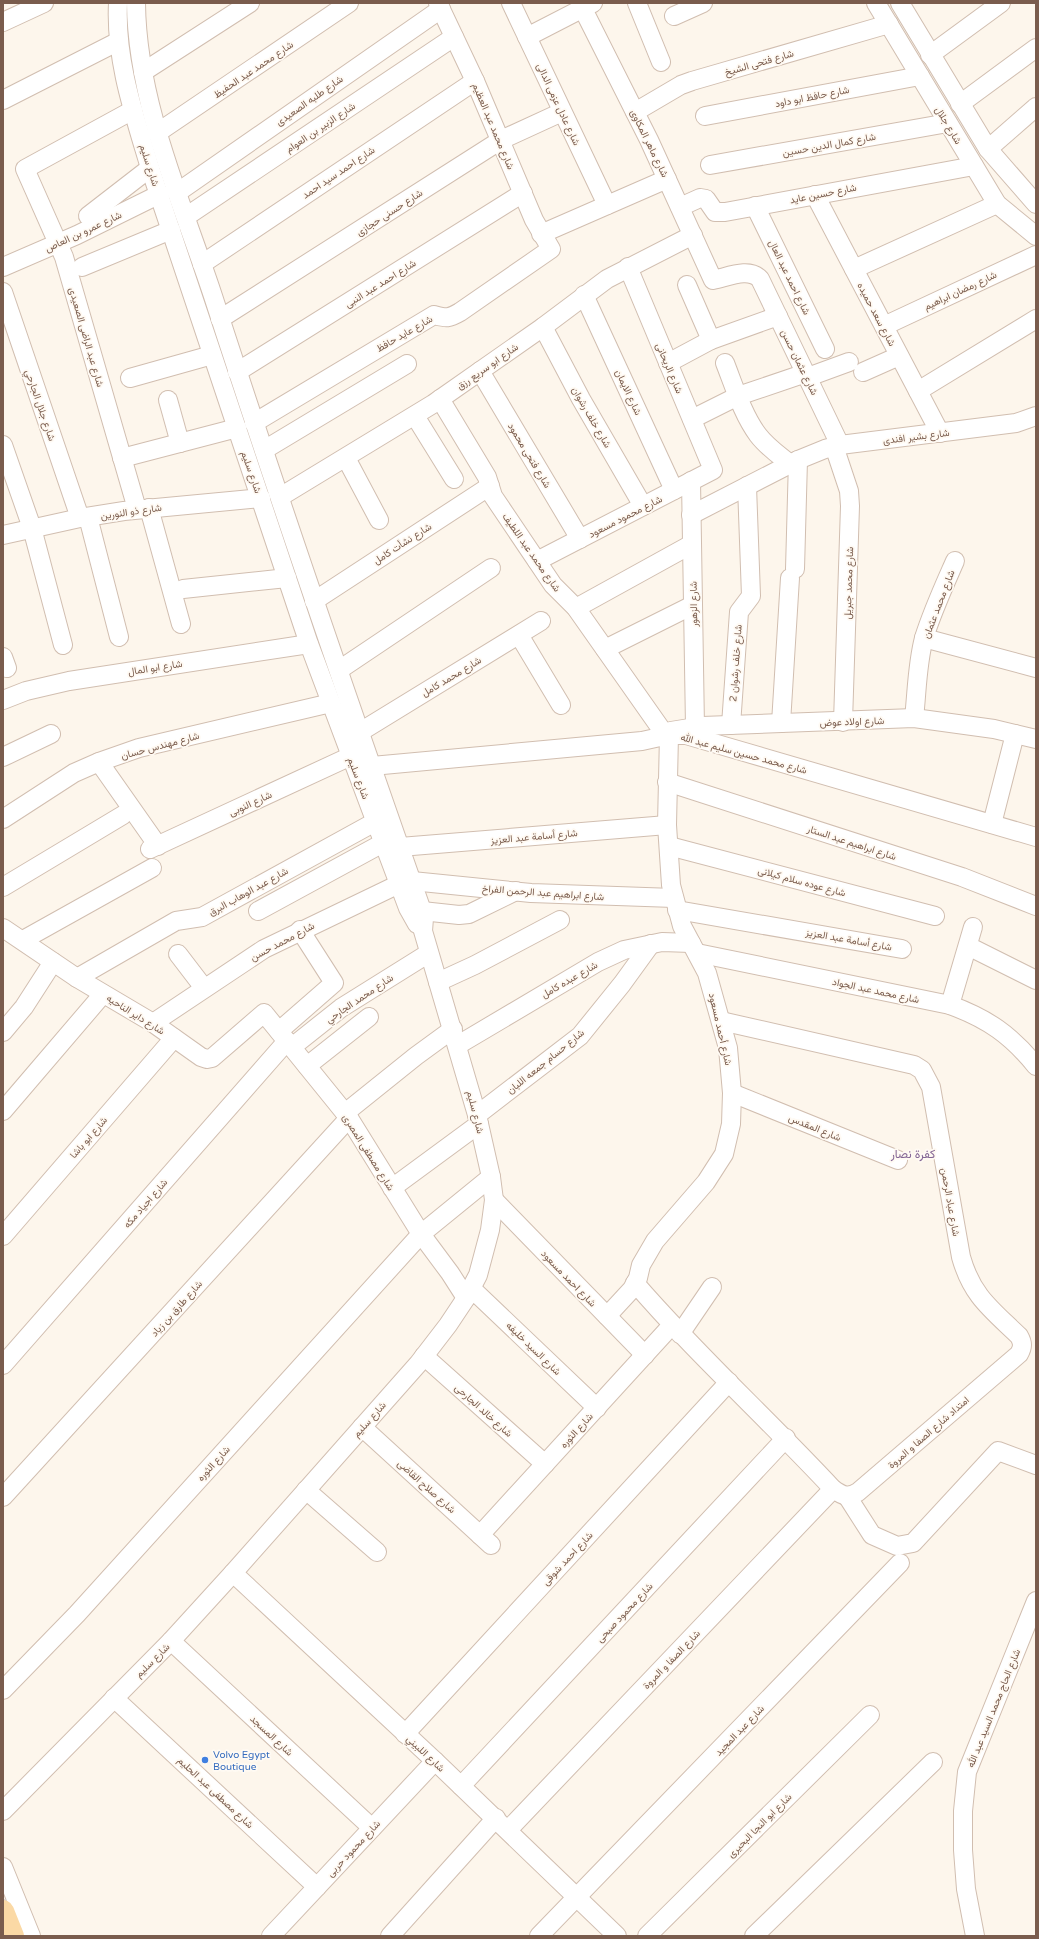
<svg xmlns="http://www.w3.org/2000/svg" width="1039" height="1939" font-family="'Varela Round',Vazirmatn,sans-serif">
	<rect width="100%" height="100%" fill="#fdf6ec"/>
	<g fill="none" stroke-linecap="round" stroke-linejoin="round">
		<defs>
			<g id="minor">
				<path d="M118,3c-3,56 16,111 32,165l159,476 99,264 9,16"/>
				<path d="M511,3l96,202"/>
				<path d="M637,3l24,59"/>
				<path d="M876,3l121,201 39,32"/>
				<path d="M900,3l88,146 48,55"/>
				<path d="M583,9l66,131 64,140c15,-3 36,-13 47,-1l80,166"/>
				<path d="M674,16l29,-13"/>
				<path d="M3,22l41,-19"/>
				<path d="M527,37l66,-34"/>
				<path d="M930,55l71,-52"/>
				<path d="M143,72l107,-69"/>
				<path d="M3,100l116,-59"/>
				<path d="M960,104l76,-56"/>
				<path d="M133,110l-108,59 39,88 73,252"/>
				<path d="M635,112l46,-27 11,-4 197,-57"/>
				<path d="M705,116l215,-40"/>
				<path d="M157,133l192,-130"/>
				<path d="M988,149l48,-42"/>
				<path d="M710,165l238,-42"/>
				<path d="M178,192l263,-183"/>
				<path d="M815,195l125,238"/>
				<path d="M755,206l70,143"/>
				<path d="M680,207l20,-9 6,1 9,13h10l249,-46"/>
				<path d="M88,216l62,-48"/>
				<path d="M187,216l267,-179"/>
				<path d="M541,234l126,-55"/>
				<path d="M202,264l273,-183"/>
				<path d="M3,267l74,-32 83,-41"/>
				<path d="M82,267l89,-37"/>
				<path d="M854,269l143,-65"/>
				<path d="M687,285l24,55"/>
				<path d="M3,292l77,226"/>
				<path d="M584,295l90,195"/>
				<path d="M220,319l281,-179 61,-28"/>
				<path d="M884,326l152,-71"/>
				<path d="M543,327l38,72 62,107"/>
				<path d="M668,363l43,-23 67,-24"/>
				<path d="M725,363c9,23 18,52 33,72 9,12 21,20 32,29"/>
				<path d="M480,371l100,168"/>
				<path d="M237,372l286,-179"/>
				<path d="M863,372l36,-16"/>
				<path d="M808,377l41,-15"/>
				<path d="M130,378l82,-23"/>
				<path d="M918,391l118,-72"/>
				<path d="M440,399l47,78 6,19 60,89 23,23 90,128"/>
				<path d="M168,400l12,43"/>
				<path d="M415,416l39,63"/>
				<path d="M692,419l46,-23 68,-23"/>
				<path d="M254,423l180,-108c12,3 14,4 26,-3l91,-63 -17,-29 -59,-139 -37,-78"/>
				<path d="M3,445l29,83 31,117"/>
				<path d="M834,446l15,45 1,15 -7,216"/>
				<path d="M264,450l143,-86"/>
				<path d="M122,458l115,-30"/>
				<path d="M346,458l33,62"/>
				<path d="M691,481l4,246"/>
				<path d="M280,497l153,-93 110,-77 64,-48 86,-44"/>
				<path d="M149,508l32,116"/>
				<path d="M691,515l107,-55 27,-11 15,-4 176,-22 20,-7"/>
				<path d="M88,517l31,120"/>
				<path d="M3,535l77,-17 44,-7 137,-13"/>
				<path d="M537,561l176,-91 -85,-203"/>
				<path d="M795,569l3,-109"/>
				<path d="M183,589l104,-11"/>
				<path d="M314,601l176,-115"/>
				<path d="M576,608l116,-64"/>
				<path d="M519,635l42,70"/>
				<path d="M924,638l112,30"/>
				<path d="M605,649l88,-44"/>
				<path d="M3,657l4,11"/>
				<path d="M339,670l152,-102"/>
				<path d="M3,700l23,-9 43,-10 240,-37"/>
				<path d="M914,718c3,-26 3,-54 10,-80 8,-26 20,-52 31,-77"/>
				<path d="M781,723l9,-145"/>
				<path d="M731,725l8,-113 12,-16 -4,-110"/>
				<path d="M360,732l181,-111"/>
				<path d="M3,757l48,-23"/>
				<path d="M99,762l59,84"/>
				<path d="M372,766l270,-25 27,-6h17l350,102"/>
				<path d="M667,782l295,95 74,29"/>
				<path d="M3,819l71,-46 25,-11 40,-14 192,-45"/>
				<path d="M992,824l23,-90"/>
				<path d="M669,846l266,70"/>
				<path d="M400,847l267,-22"/>
				<path d="M150,849l201,-93"/>
				<path d="M412,881l119,12 143,5"/>
				<path d="M3,887l120,-72"/>
				<path d="M677,910l225,39"/>
				<path d="M258,911l125,-68"/>
				<path d="M422,911l37,4 10,-1 47,-23"/>
				<path d="M3,928l74,50 76,45 48,34 6,2 5,-1 52,-45 85,105 72,116 29,39 16,25"/>
				<path d="M23,940l129,-72"/>
				<path d="M968,946l68,34"/>
				<path d="M697,953l253,52c38,14 61,30 86,61"/>
				<path d="M178,954l26,34"/>
				<path d="M77,978l99,-57 26,-4 173,-95"/>
				<path d="M438,982l37,-17 85,-45"/>
				<path d="M950,1005l23,-78"/>
				<path d="M153,1023l111,-74 135,-65"/>
				<path d="M279,1031l55,-48 -34,-53"/>
				<path d="M3,1032l21,-25 29,-45"/>
				<path d="M458,1045l140,-83 26,-12 38,-8 29,1"/>
				<path d="M292,1047l49,-39 88,-55"/>
				<path d="M307,1066l62,-49"/>
				<path d="M732,1093l166,67"/>
				<path d="M3,1111l100,-117"/>
				<path d="M345,1113l71,-57 37,-27"/>
				<path d="M477,1115l103,-79 42,-52 29,-40"/>
				<path d="M392,1188l87,-64"/>
				<path d="M494,1200l151,155"/>
				<path d="M3,1236l171,-198"/>
				<path d="M635,1283c62,72 133,136 198,206 10,7 15,9 25,3l161,-138c4,-7 4,-11 0,-18 -28,-27 -47,-40 -58,-79l-30,-170 -9,-17 -8,-5 -193,-44"/>
				<path d="M471,1288l126,120"/>
				<path d="M607,1316l25,-27 6,-11 3,-13 14,-24 51,-59 18,-28 7,-30 1,-31 -4,-45 -21,-75 -25,-47 -11,-41 -4,-60 2,-90 2,-4 31,-5 212,-8 80,11 42,10"/>
				<path d="M680,1334l32,-47"/>
				<path d="M424,1356l121,108"/>
				<path d="M3,1365l284,-324"/>
				<path d="M362,1427l129,118"/>
				<path d="M306,1490l71,62"/>
				<path d="M847,1496l25,39 25,11 16,-3 85,-92 38,14"/>
				<path d="M3,1497l346,-379"/>
				<path d="M480,1535l192,-210"/>
				<path d="M233,1573l202,188 182,175"/>
				<path d="M171,1641l201,187"/>
				<path d="M3,1690l74,-76 344,-380 70,-57"/>
				<path d="M114,1698l203,189"/>
				<path d="M405,1734l324,-352"/>
				<path d="M461,1786l325,-348"/>
				<path d="M3,1811l168,-170 62,-68 185,-209 30,-39 18,-27 12,-23 12,-45 4,-30 -3,-23 -14,-62 -54,-184 1,-13 -4,-13c-71,-202 -141,-405 -207,-609 -31,-94 -76,-193 -77,-293"/>
				<path d="M508,1830l325,-341"/>
				<path d="M3,1867l28,69"/>
				<path d="M271,1936l164,-175"/>
				<path d="M390,1936l106,-118"/>
				<path d="M539,1936l361,-373"/>
				<path d="M647,1936l223,-221"/>
				<path d="M754,1936l179,-174"/>
				<path d="M975,1936l-9,-47 -3,-39v-39l4,-39 69,-171"/>
			</g>
			<path id="major" d="M3,1911l10,25"/>
		</defs>
		<use href="#minor" stroke="#d1beb0" stroke-width="20"/>
		<use href="#major" stroke="#dad1cd" stroke-width="24"/>
		<use href="#minor" stroke="#fff" stroke-width="18"/>
		<use href="#major" stroke="#fbd9a5" stroke-width="22"/>
	</g>
	<circle fill="#3f7fe0" stroke="#fffaf3" stroke-width="1.5" cx="205" cy="1760" r="4"/>
	<g text-anchor="middle" stroke-width="3.5" stroke-linejoin="round" paint-order="stroke">
		<g font-size="10" fill="#7a5c4d" stroke="#fffaf3">
			<text transform="translate(759 62) rotate(-16)" y="4">شارع فتحى الشيخ</text>
			<text transform="translate(253 69) rotate(-34)" y="4">شارع محمد عبد الحفيظ</text>
			<text transform="translate(812 96) rotate(-11)" y="4">شارع حافظ ابو داود</text>
			<text transform="translate(309 100) rotate(-35)" y="4">شارع طلبه الصعيدى</text>
			<text transform="translate(559 104) rotate(65)" y="4">شارع عادل عزمى الدالى</text>
			<text transform="translate(949 125) rotate(59)" y="4">شارع جلال</text>
			<text transform="translate(494 126) rotate(67)" y="4">شارع محمد عبد العظيم</text>
			<text transform="translate(320 127) rotate(-34)" y="4">شارع الزبير بن العوام</text>
			<text transform="translate(650 143) rotate(64)" y="4">شارع ماهر المكاوى</text>
			<text transform="translate(829 144) rotate(-10)" y="4">شارع كمال الدين حسين</text>
			<text transform="translate(150 165) rotate(72)" y="4">شارع سليم</text>
			<text transform="translate(338 172) rotate(-34)" y="4">شارع احمد سيد احمد</text>
			<text transform="translate(823 193) rotate(-11)" y="4">شارع حسين عايد</text>
			<text transform="translate(389 212) rotate(-33)" y="4">شارع حسنى حجازى</text>
			<text transform="translate(83 231) rotate(-25)" y="4">شارع عمرو بن العاص</text>
			<text transform="translate(790 277) rotate(64)" y="4">شارع احمد عبد العال</text>
			<text transform="translate(380 283) rotate(-32)" y="4">شارع احمد عبد النبى</text>
			<text transform="translate(960 290) rotate(-25)" y="4">شارع رمضان ابراهيم</text>
			<text transform="translate(877 314) rotate(62)" y="4">شارع سعد حميده</text>
			<text transform="translate(404 333) rotate(-30)" y="4">شارع عايد حافظ</text>
			<text transform="translate(87 337) rotate(74)" y="4">شارع عبد الراضى الصعيدى</text>
			<text transform="translate(800 362) rotate(64)" y="4">شارع عثمان حسن</text>
			<text transform="translate(487 366) rotate(-35)" y="4">شارع ابو سريع رزق</text>
			<text transform="translate(670 368) rotate(67)" y="4">شارع الريحانى</text>
			<text transform="translate(629 392) rotate(65)" y="4">شارع الايمان</text>
			<text transform="translate(41 405) rotate(71)" y="4">شارع جلال الجارحي</text>
			<text transform="translate(592 417) rotate(60)" y="4">شارع خلف رشوان</text>
			<text transform="translate(916 436) rotate(-7)" y="4">شارع بشير افندى</text>
			<text transform="translate(530 455) rotate(59)" y="4">شارع فتحى محمود</text>
			<text transform="translate(252 472) rotate(71)" y="4">شارع سليم</text>
			<text transform="translate(131 511) rotate(-8)" y="4">شارع ذو النورين</text>
			<text transform="translate(625 516) rotate(-27)" y="4">شارع محمود مسعود</text>
			<text transform="translate(402 543) rotate(-33)" y="4">شارع نشأت كامل</text>
			<text transform="translate(532 552) rotate(55)" y="4">شارع محمد عبد اللطيف</text>
			<text transform="translate(848 583) rotate(-88)" y="4">شارع محمد جبريل</text>
			<text transform="translate(693 604) rotate(-91)" y="4">شارع الزهور</text>
			<text transform="translate(938 604) rotate(-69)" y="4">شارع محمد عثمان</text>
			<text transform="translate(735 663) rotate(-86)" y="4">شارع خلف رشوان 2</text>
			<text transform="translate(155 667) rotate(-9)" y="4">شارع ابو المال</text>
			<text transform="translate(451 676) rotate(-31)" y="4">شارع محمد كامل</text>
			<text transform="translate(852 721) rotate(-2)" y="4">شارع اولاد عوض</text>
			<text transform="translate(160 745) rotate(-15)" y="4">شارع مهندس حسان</text>
			<text transform="translate(744 753) rotate(15)" y="4">شارع محمد حسين سليم عبد الله</text>
			<text transform="translate(359 778) rotate(69)" y="4">شارع سليم</text>
			<text transform="translate(250 803) rotate(-25)" y="4">شارع النوبى</text>
			<text transform="translate(534 836) rotate(-5)" y="4">شارع أسامة عبد العزيز</text>
			<text transform="translate(852 842) rotate(18)" y="4">شارع ابراهيم عبد الستار</text>
			<text transform="translate(802 881) rotate(15)" y="4">شارع عوده سلام كيلانى</text>
			<text transform="translate(248 891) rotate(-29)" y="4">شارع عبد الوهاب البرق</text>
			<text transform="translate(543 892) rotate(4)" y="4">شارع ابراهيم عبد الرحمن الفراخ</text>
			<text transform="translate(849 939) rotate(10)" y="4">شارع أسامة عبد العزيز</text>
			<text transform="translate(282 941) rotate(-28)" y="4">شارع محمد حسن</text>
			<text transform="translate(569 979) rotate(-30)" y="4">شارع عبده كامل</text>
			<text transform="translate(876 990) rotate(12)" y="4">شارع محمد عبد الجواد</text>
			<text transform="translate(359 998) rotate(-34)" y="4">شارع محمد الجارحي</text>
			<text transform="translate(136 1014) rotate(32)" y="4">شارع داير الناحيه</text>
			<text transform="translate(721 1029) rotate(77)" y="4">شارع أحمد مسعود</text>
			<text transform="translate(545 1061) rotate(-39)" y="4">شارع حسام جمعه اللبان</text>
			<text transform="translate(476 1112) rotate(76)" y="4">شارع سليم</text>
			<text transform="translate(815 1127) rotate(22)" y="4">شارع المقدس</text>
			<text transform="translate(88 1137) rotate(-49)" y="4">شارع ابو باشا</text>
			<text transform="translate(369 1152) rotate(58)" y="4">شارع مصطفى المصرى</text>
			<text transform="translate(951 1202) rotate(80)" y="4">شارع عباد الرحمن</text>
			<text transform="translate(145 1203) rotate(-49)" y="4">شارع اجياد مكه</text>
			<text transform="translate(569 1278) rotate(46)" y="4">شارع احمد مسعود</text>
			<text transform="translate(176 1308) rotate(-48)" y="4">شارع طارق بن زياد</text>
			<text transform="translate(534 1348) rotate(44)" y="4">شارع السيد خليفه</text>
			<text transform="translate(484 1410) rotate(42)" y="4">شارع خالد الجارحى</text>
			<text transform="translate(369 1419) rotate(-48)" y="4">شارع سليم</text>
			<text transform="translate(576 1430) rotate(-48)" y="4">شارع الثوره</text>
			<text transform="translate(928 1432) rotate(-41)" y="4">امتداد شارع الصفا و المروة</text>
			<text transform="translate(213 1463) rotate(-48)" y="4">شارع الثوره</text>
			<text transform="translate(427 1486) rotate(42)" y="4">شارع صلاح القاضى</text>
			<text transform="translate(567 1558) rotate(-47)" y="4">شارع احمد شوقى</text>
			<text transform="translate(624 1612) rotate(-47)" y="4">شارع محمود صبحى</text>
			<text transform="translate(671 1659) rotate(-46)" y="4">شارع الصفا و المروة</text>
			<text transform="translate(152 1660) rotate(-45)" y="4">شارع سليم</text>
			<text transform="translate(993 1708) rotate(-68)" y="4">شارع الحاج محمد السيد عبد الله</text>
			<text transform="translate(739 1730) rotate(-46)" y="4">شارع عبد المجيد</text>
			<text transform="translate(272 1735) rotate(43)" y="4">شارع المسجد</text>
			<text transform="translate(426 1753) rotate(43)" y="4">شارع اللبيني</text>
			<text transform="translate(216 1792) rotate(43)" y="4">شارع مصطفى عبد الحليم</text>
			<text transform="translate(759 1825) rotate(-45)" y="4">شارع ابو النجا البحيرى</text>
			<text transform="translate(353 1848) rotate(-47)" y="4">شارع محمود حربى</text>
		</g>
		<g font-size="10" fill="#366cbe" stroke="#fffaf3" text-anchor="start">
			<text x="213" y="1758">Volvo Egypt<tspan x="213" dy="12">Boutique</tspan></text>
		</g>
		<g font-size="12" fill="#846695" stroke="#fffaf3">
			<text x="913" y="1158">كفرة نصار</text>
		</g>
	</g>
	<rect width="1039" height="1939" fill="none" stroke="#7a5c4d" stroke-width="8"/>
</svg>
